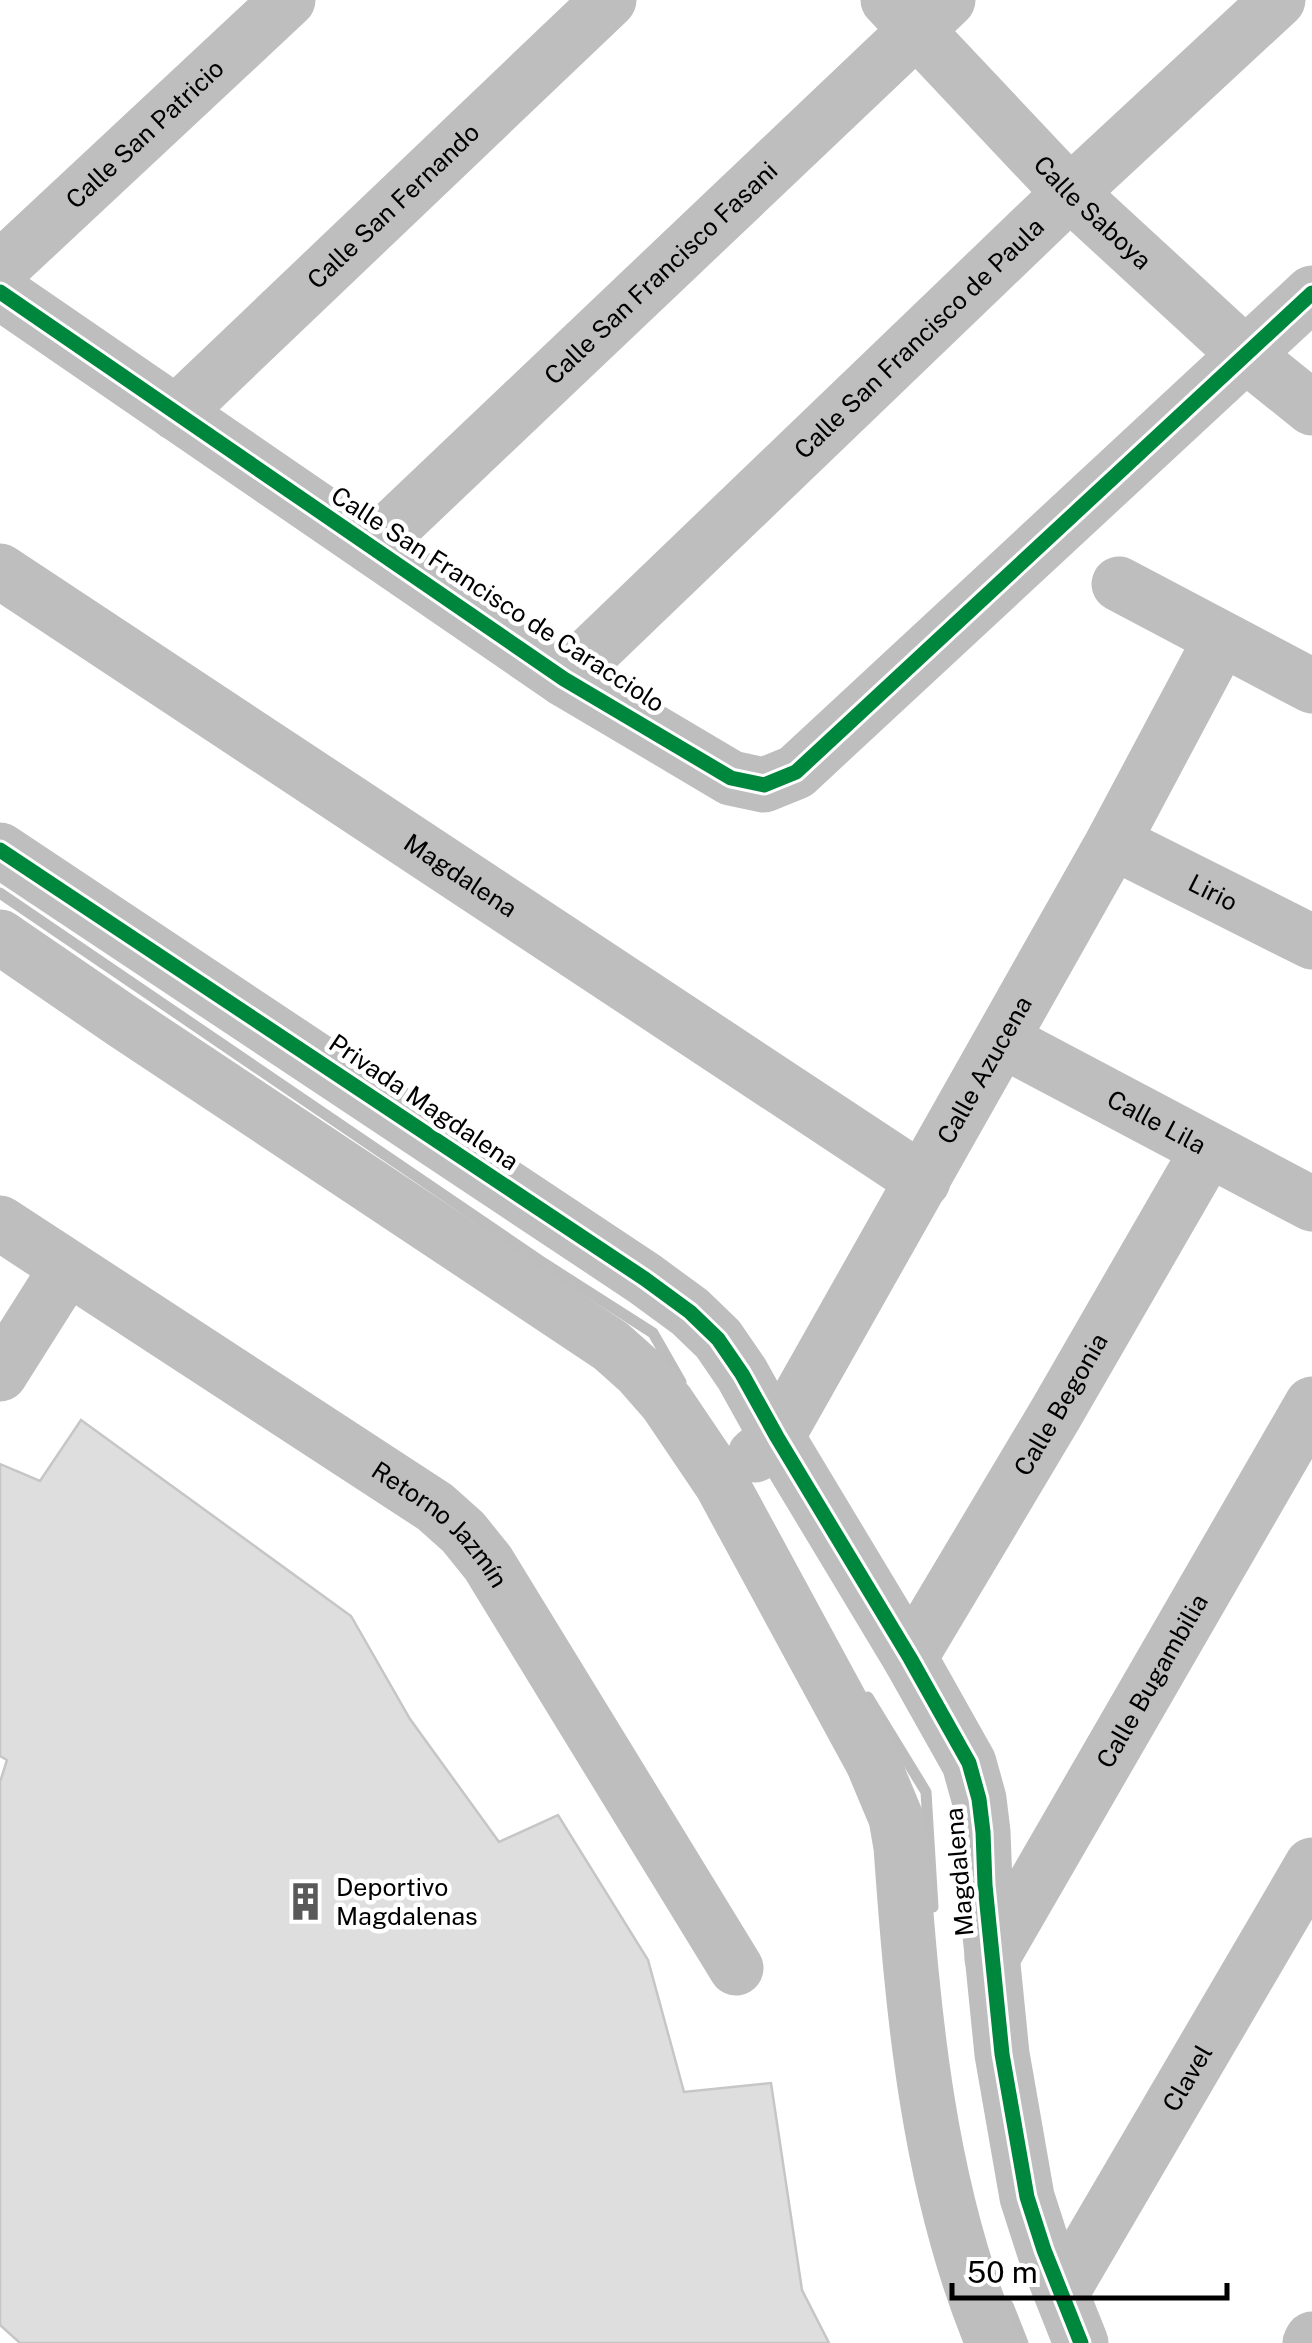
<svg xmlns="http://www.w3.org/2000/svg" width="1312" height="2343" font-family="'Public Sans',sans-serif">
	<rect width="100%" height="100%" fill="#fff"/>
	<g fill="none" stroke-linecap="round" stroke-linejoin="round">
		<g stroke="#bdbdbd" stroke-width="11">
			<path d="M0,893l545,371 108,69 28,49"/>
			<path d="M868,1697l58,95 7,115"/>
			<path d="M1008,2305l15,38"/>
		</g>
	</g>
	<path fill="#dedede" stroke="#c6c6c6" stroke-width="2.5" d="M81,1420l270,196 59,103 89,123 59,-27 90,145 36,132 87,-9 31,207 27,53h-809l-20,-18v-543l7,-22 -7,-4v-292l40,17z"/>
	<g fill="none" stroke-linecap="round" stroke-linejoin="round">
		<g stroke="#bebebe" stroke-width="55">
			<path id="s1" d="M888,0l182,193 176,162 66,53"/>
			<path id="s2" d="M0,269l288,-269"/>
			<path d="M0,292l564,387 167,99 33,7 32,-13 516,-479"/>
			<path id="s3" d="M176,413l433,-413"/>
			<path id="s4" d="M372,547l576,-547"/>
			<path id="s5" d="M0,571l923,610"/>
			<path d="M1119,584l193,102"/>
			<path id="s6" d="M564,679l506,-486 208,-193"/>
			<path id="s7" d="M1113,842l199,100"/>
			<path d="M0,850l645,429 45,33 28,27 24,35 35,63 133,221 59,105 10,36 4,33 2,53 17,169 25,143 17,53 37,93"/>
			<path d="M0,937l121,83 490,326 28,25 28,32 54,80 152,280 23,55 5,29c12,168 27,340 92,496"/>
			<path id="s8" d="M1002,1040l310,164"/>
			<path id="s9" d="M0,1223l435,284 28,25 25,31 248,405"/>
			<path d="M0,1374l67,-106"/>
			<path id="s10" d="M755,1455l22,-18 336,-595 108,-203"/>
			<path id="s11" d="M910,1658l145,-243 153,-265"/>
			<path id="s12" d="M992,1958l320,-554"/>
			<path id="s13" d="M1062,2292l250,-427"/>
			<path d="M1310,2343l2,-4"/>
		</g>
		<defs>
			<g id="cycleway">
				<path d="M0,292l564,387 167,99 33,7 32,-13 516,-479"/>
				<path d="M0,850l645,429 45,33 28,27 24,35 35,63 133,221 59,105 10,36 4,33 2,53 17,169 25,143 17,53 37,93"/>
			</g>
		</defs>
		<use href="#cycleway" stroke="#fff" stroke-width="21"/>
		<use href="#cycleway" stroke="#00873e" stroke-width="15"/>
	</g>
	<defs>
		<symbol id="building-bare" viewBox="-9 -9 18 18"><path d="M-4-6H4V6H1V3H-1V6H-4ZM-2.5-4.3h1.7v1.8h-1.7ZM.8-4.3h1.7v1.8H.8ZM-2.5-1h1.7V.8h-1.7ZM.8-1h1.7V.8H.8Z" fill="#595959" stroke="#fff" stroke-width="2.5" paint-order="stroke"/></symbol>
	</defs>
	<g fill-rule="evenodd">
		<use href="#building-bare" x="278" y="1874" width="55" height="55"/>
	</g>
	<g text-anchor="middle" stroke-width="9" stroke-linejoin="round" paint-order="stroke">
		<g font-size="25" fill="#000" stroke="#fff">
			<text dy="9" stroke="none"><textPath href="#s2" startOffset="198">Calle San Patricio</textPath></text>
			<text dy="9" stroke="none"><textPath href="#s3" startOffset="300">Calle San Fernando</textPath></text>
			<text dy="9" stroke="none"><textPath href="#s1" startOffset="295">Calle Saboya</textPath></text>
			<text dy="9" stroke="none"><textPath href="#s4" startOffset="398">Calle San Francisco Fasani</textPath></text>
			<text dy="9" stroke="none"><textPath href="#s6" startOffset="492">Calle San Francisco de Paula</textPath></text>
			<text transform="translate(498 599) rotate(33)" y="9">Calle San Francisco de Caracciolo</text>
			<text dy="9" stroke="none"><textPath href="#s5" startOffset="552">Magdalena</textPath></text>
			<text dy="9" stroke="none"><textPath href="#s7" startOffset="112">Lirio</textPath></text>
			<text dy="9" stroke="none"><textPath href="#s10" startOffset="450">Calle Azucena</textPath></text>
			<text transform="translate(424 1102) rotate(34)" y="9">Privada Magdalena</text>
			<text dy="9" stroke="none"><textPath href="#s8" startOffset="175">Calle Lila</textPath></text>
			<text dy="9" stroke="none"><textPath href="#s11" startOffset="295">Calle Begonia</textPath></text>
			<text dy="9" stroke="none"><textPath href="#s9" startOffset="535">Retorno Jazmín</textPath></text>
			<text dy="9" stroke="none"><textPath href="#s12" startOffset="320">Calle Bugambilia</textPath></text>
			<text transform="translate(959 1872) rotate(-95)" y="9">Magdalena</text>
			<text dy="9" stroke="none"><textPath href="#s13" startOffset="248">Clavel</textPath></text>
		</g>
		<g font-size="25" fill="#000" stroke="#fff" text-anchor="start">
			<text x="336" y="1896">Deportivo<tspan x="336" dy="29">Magdalenas</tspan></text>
		</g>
	</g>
	<path d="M952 2283v15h275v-15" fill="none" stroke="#000000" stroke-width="5"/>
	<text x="967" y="2283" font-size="30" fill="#000000" stroke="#ffffff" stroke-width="8" paint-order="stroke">50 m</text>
</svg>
